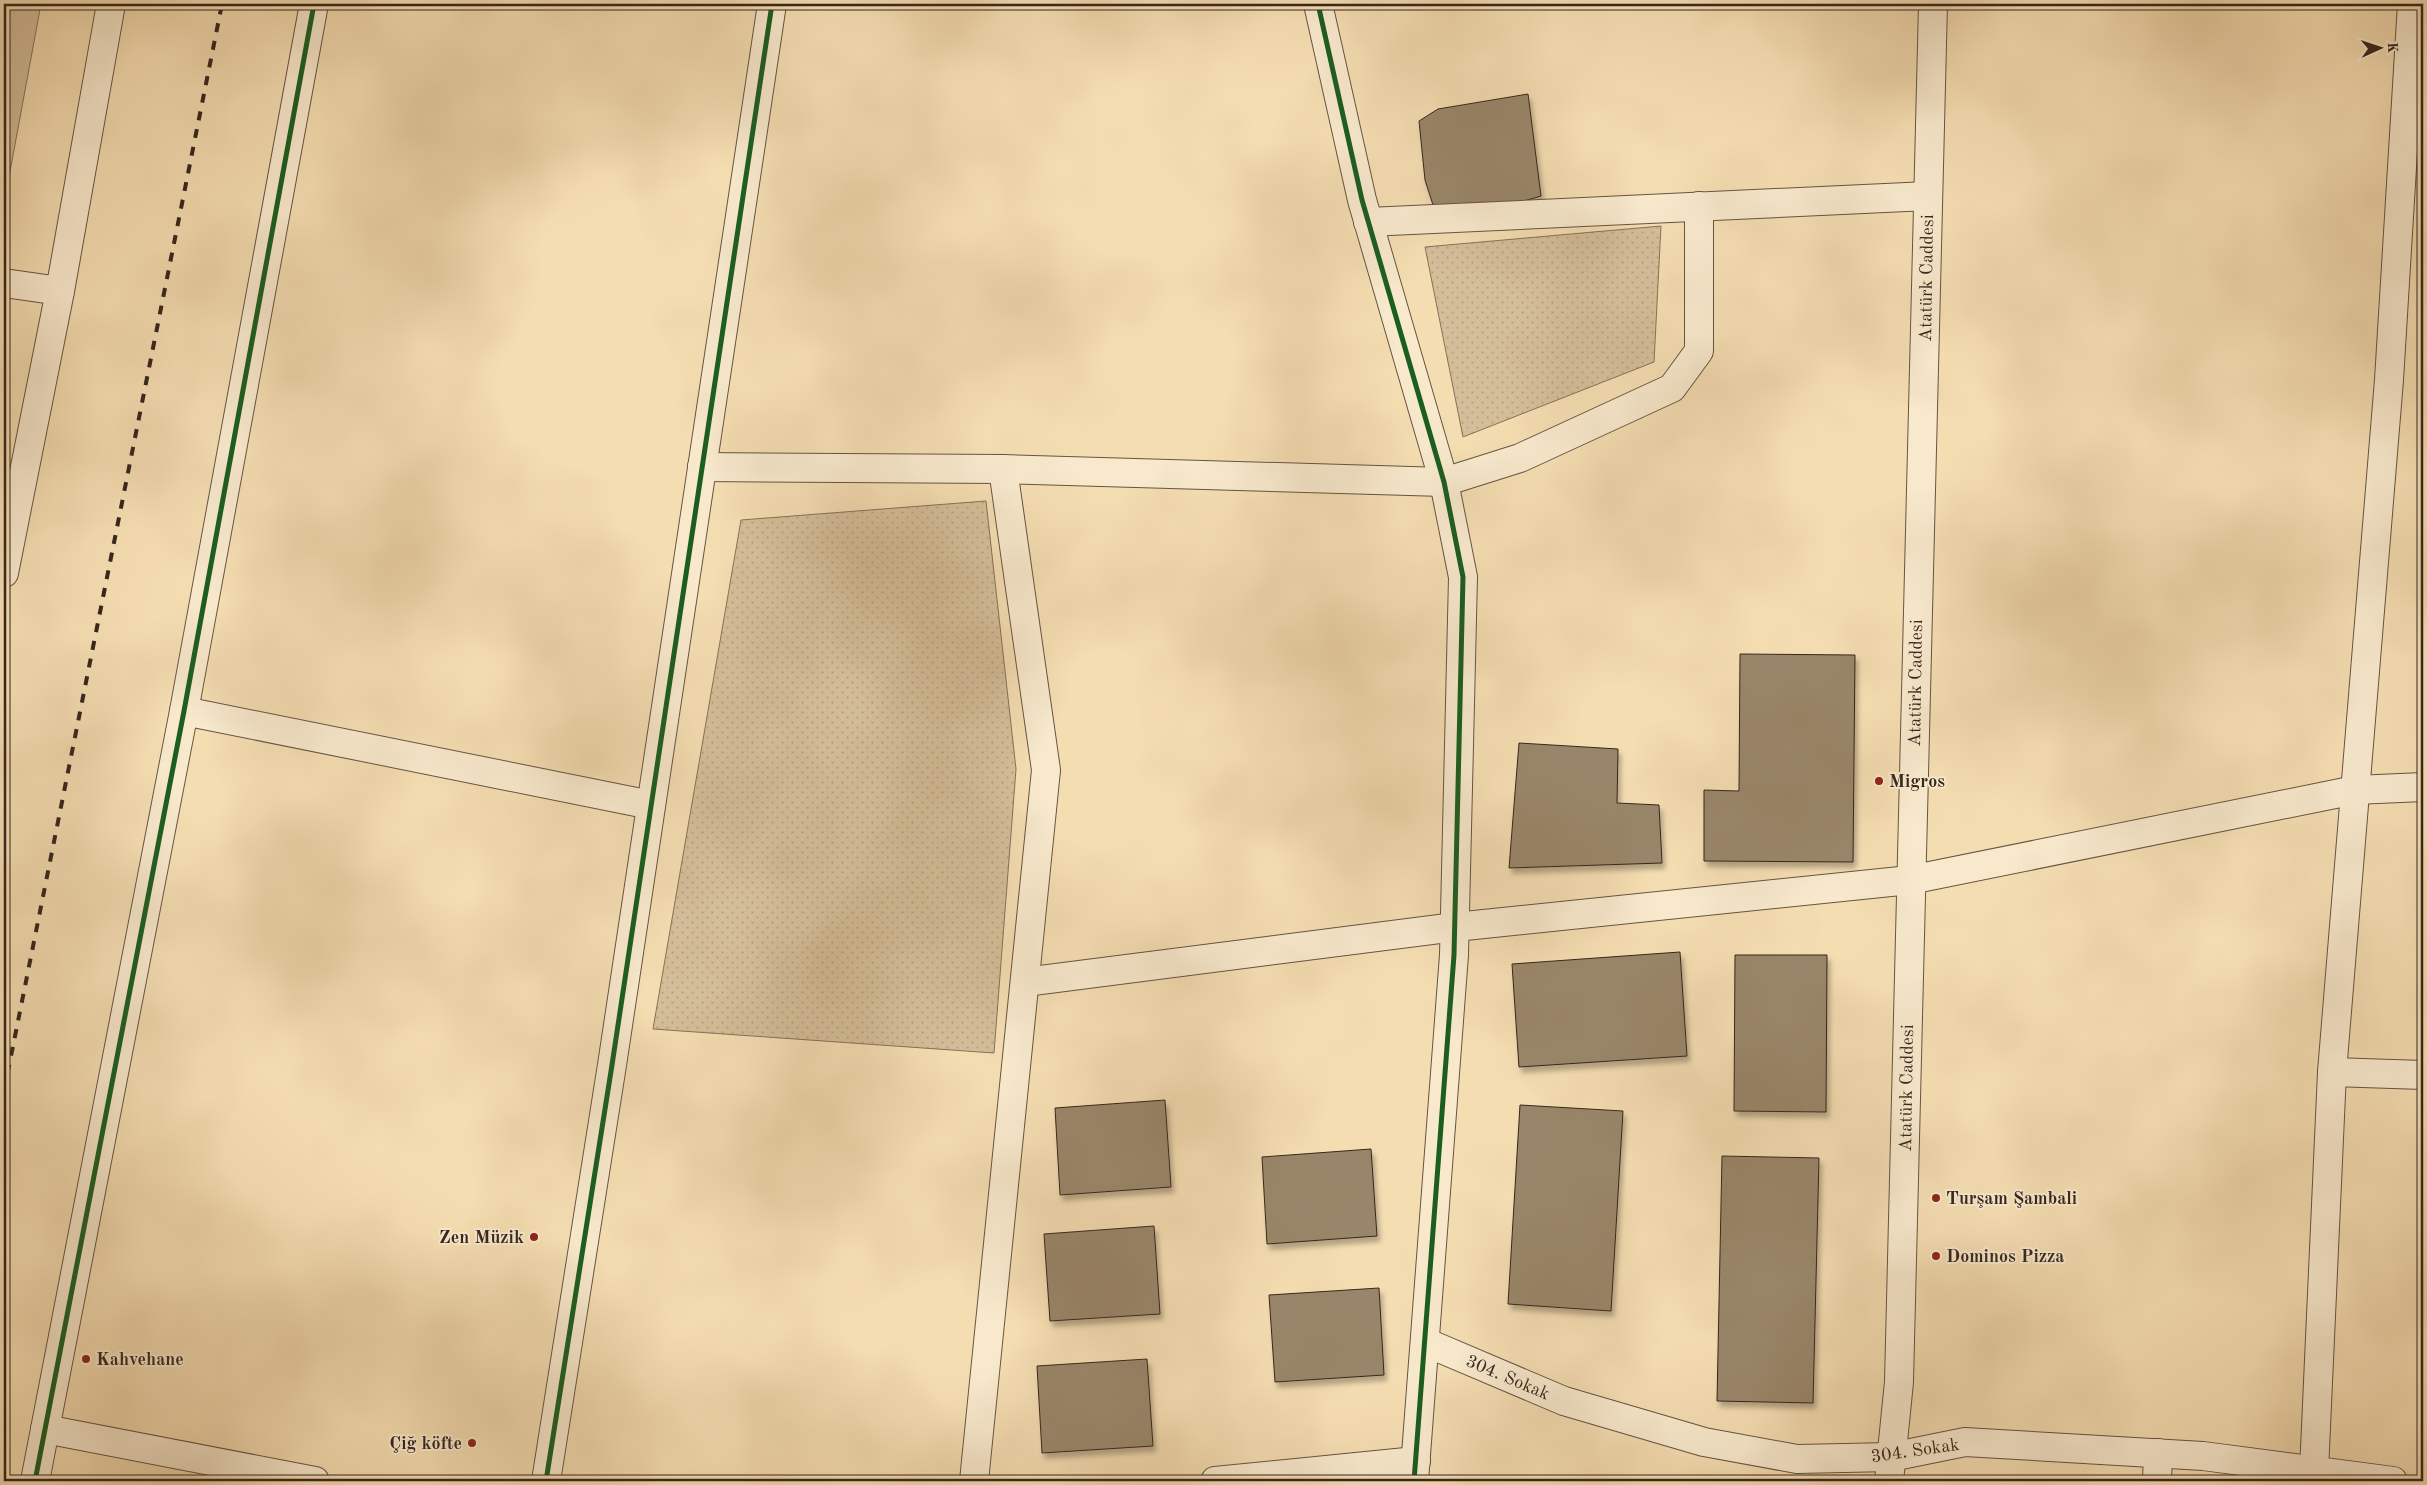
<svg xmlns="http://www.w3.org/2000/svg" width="2427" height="1485" font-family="'Old Standard TT',serif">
	<defs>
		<pattern id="park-dots" width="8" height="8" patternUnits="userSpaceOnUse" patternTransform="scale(1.25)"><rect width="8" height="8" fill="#d4be99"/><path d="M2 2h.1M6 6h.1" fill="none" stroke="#b7a383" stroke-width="1.8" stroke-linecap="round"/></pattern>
		<filter id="shadow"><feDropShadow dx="3" dy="5.5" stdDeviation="2.5" flood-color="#0004"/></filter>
	</defs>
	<rect width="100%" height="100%" fill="#f5ddb2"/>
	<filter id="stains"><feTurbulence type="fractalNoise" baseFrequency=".004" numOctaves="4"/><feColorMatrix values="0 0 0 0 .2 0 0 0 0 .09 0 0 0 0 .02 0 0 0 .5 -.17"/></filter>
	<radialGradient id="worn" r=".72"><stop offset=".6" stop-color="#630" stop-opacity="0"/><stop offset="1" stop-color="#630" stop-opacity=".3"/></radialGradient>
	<path fill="#d4be99" stroke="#84725b" d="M4,4h37l-37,200z"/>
	<g fill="url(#park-dots)" stroke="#84725b">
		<path d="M1661,226l-7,136 -191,75 -38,-190z"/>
		<path d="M986,501l30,268 -22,284 -341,-24 88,-509z"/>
	</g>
	<g fill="#99866a" stroke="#35271d" filter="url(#shadow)">
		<path d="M1528,94l13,102 -34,10 -73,2 -9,-28 -6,-59 19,-12z"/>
		<path d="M1740,654l115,1 -2,207 -149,-1v-71l35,1z"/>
		<path d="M1519,743l99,6 -1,54 42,2 3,58 -153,5z"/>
		<path d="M1680,952l7,104 -168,11 -7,-103z"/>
		<path d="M1735,955h92l-1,157 -92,-1z"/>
		<path d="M1165,1100l6,87 -111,8 -5,-87z"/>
		<path d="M1520,1105l103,6 -12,200 -103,-7z"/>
		<path d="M1371,1149l6,87 -110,8 -5,-87z"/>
		<path d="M1722,1156l97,2 -6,245 -96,-2z"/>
		<path d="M1154,1226l6,88 -110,7 -6,-87z"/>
		<path d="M1379,1288l5,87 -109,7 -6,-87z"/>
		<path d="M1147,1359l6,87 -111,7 -5,-87z"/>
	</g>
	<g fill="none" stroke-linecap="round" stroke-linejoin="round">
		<defs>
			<g id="minor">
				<path d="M1318,4l44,196 82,282 19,95 -9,378 -40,526"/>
				<path d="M1368,222l560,-26"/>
				<path d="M4,283l56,8"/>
				<path d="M702,467l301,2 441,13 76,-24 152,-70 27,-37v-145"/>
				<path d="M4,573l56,-282 51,-287"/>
				<path d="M184,711l467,94"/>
				<path d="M1025,982l430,-55 455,-47 445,-90 68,-3"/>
				<path d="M2332,1072l91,3"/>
				<path d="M1425,1342l139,59 140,41 93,17 94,-2 74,-15 238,14 190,25"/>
				<path d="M45,1429l270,52"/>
				<path d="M2314,1471l18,-399 57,-692 23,-376"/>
				<path d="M35,1481l149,-770 130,-707"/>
				<path d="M546,1481l66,-416 160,-1061"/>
				<path d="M974,1481l72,-711 -43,-301"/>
				<path d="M1215,1481l201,-20"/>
				<path d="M1889,1481l10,-99 34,-1378"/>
				<path d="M2157,1481l1,-28"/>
			</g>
		</defs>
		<use href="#minor" stroke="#655442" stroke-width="30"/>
		<use href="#minor" stroke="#f8e9cd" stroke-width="28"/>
		<path stroke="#35271d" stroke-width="4" stroke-dasharray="9 9" stroke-linecap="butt" d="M4,1091l218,-1087"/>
		<defs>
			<g id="cycleway">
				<path d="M1318,4l44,196 82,282 19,95 -9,378 -40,526"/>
				<path d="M35,1481l149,-770 130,-707"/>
				<path d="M546,1481l66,-416 160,-1061"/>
			</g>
		</defs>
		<use href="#cycleway" stroke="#f8e9cd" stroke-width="8"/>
		<use href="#cycleway" stroke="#1b5e20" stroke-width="5"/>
	</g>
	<g fill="#8f2418" stroke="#f8e9cd" stroke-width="2">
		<circle cx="1879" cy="781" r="5"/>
		<circle cx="1936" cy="1198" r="5"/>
		<circle cx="534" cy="1237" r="5"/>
		<circle cx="1936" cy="1256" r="5"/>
		<circle cx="86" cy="1359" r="5"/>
		<circle cx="472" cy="1443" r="5"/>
	</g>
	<g text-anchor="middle" stroke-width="4" stroke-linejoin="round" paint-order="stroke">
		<g font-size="18" fill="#35271d" stroke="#f8e9cd">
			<text transform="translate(1926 278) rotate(-89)" y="6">Atatürk Caddesi</text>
			<text transform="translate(1915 683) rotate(-89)" y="6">Atatürk Caddesi</text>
			<text transform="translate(1906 1088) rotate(-89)" y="6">Atatürk Caddesi</text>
			<text transform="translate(1508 1377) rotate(23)" y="6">304. Sokak</text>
			<text transform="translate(1915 1450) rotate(-8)" y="6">304. Sokak</text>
		</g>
		<g font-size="18" font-weight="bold" fill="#35271d" stroke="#f8e9cd" text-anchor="start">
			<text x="1889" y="787">Migros</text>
			<text x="1946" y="1204">Turşam Şambali</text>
			<text x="524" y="1243" text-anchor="end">Zen Müzik</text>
			<text x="1946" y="1262">Dominos Pizza</text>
			<text x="96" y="1365">Kahvehane</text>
			<text x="462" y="1449" text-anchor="end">Çiğ köfte</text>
		</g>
	</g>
	<rect width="2427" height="1485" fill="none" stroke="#f5ddb2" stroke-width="20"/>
	<rect x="5" y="5" width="2417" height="1475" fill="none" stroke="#35271d" stroke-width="2.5"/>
	<rect x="10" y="10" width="2407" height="1465" fill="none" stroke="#35271d"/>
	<g transform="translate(2380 48) rotate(87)" stroke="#f8e9cd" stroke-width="4" paint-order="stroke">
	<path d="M0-4L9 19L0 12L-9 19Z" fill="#35271d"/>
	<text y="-8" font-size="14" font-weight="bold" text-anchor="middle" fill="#35271d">K</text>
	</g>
	<rect width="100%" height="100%" filter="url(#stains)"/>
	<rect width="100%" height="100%" fill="url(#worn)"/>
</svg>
